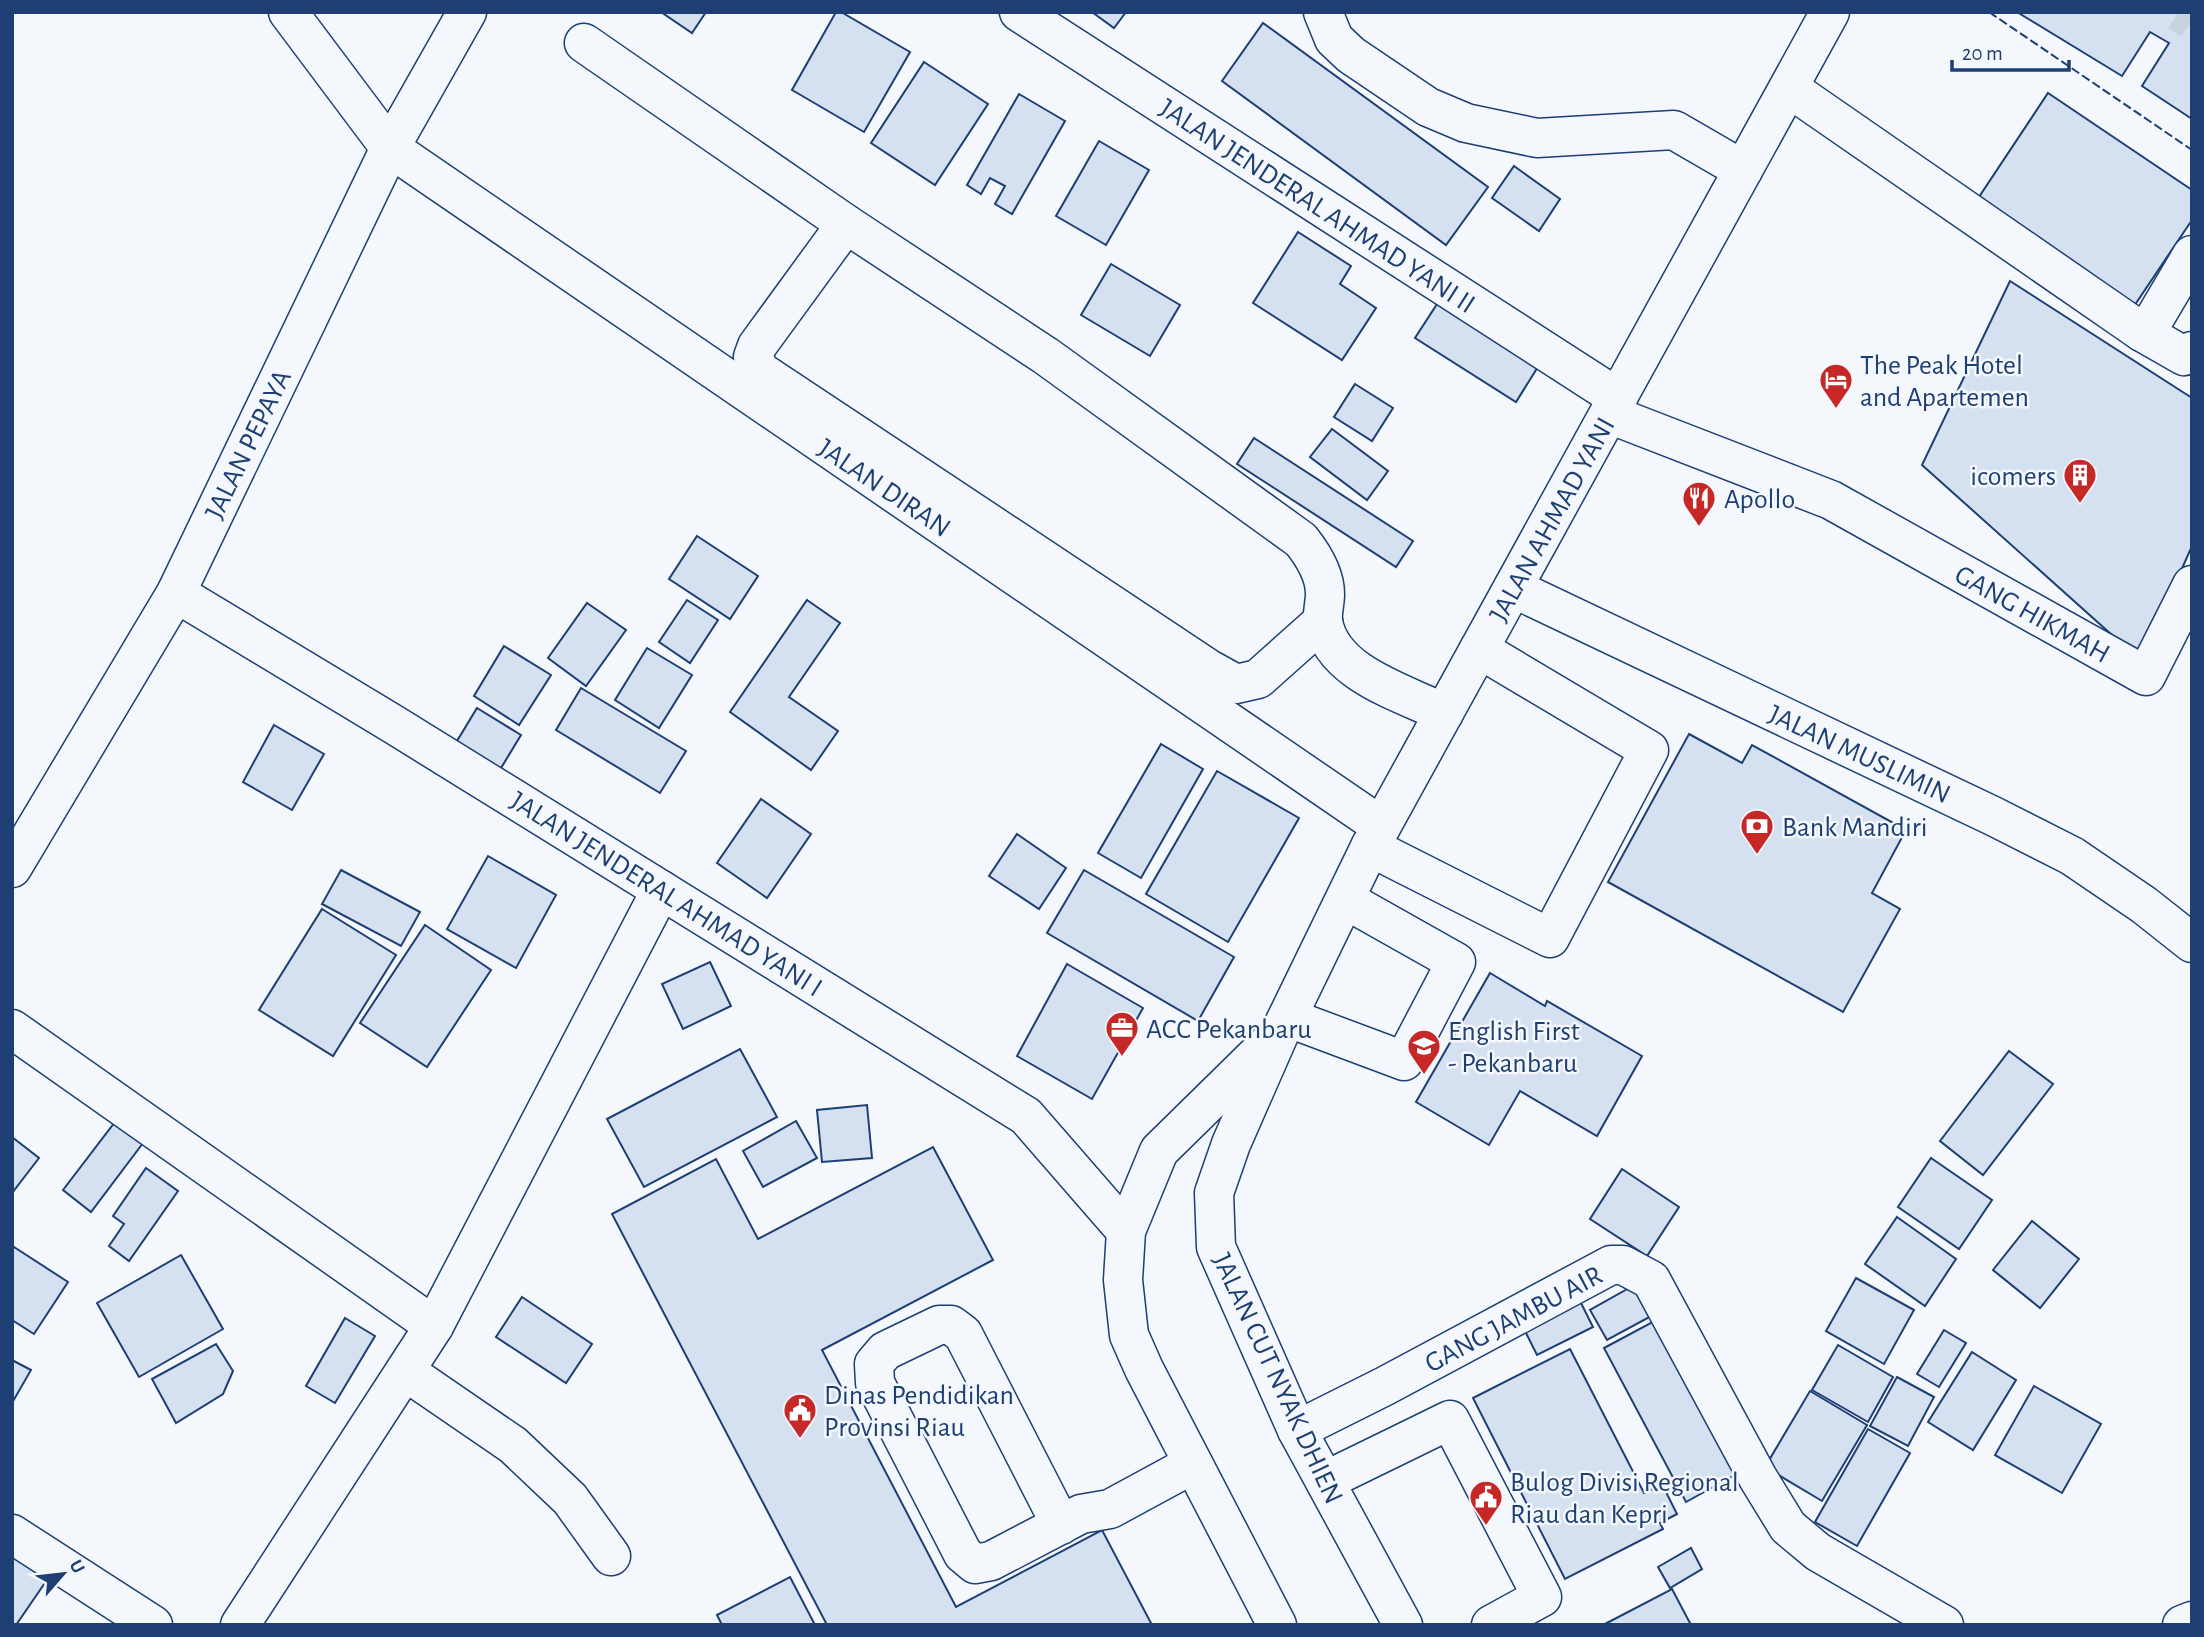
<svg xmlns="http://www.w3.org/2000/svg" width="2204" height="1637" font-family="'Alegreya Sans',sans-serif">
	<rect width="100%" height="100%" fill="#f4f7fb"/>
	<g fill="#d5e0f0" stroke="#1d3f73" stroke-width="2">
		<path d="M661,12h45l-14,21z"/>
		<path d="M836,12h5l69,40 -46,80 -72,-42z"/>
		<path d="M1092,12h34l-12,16z"/>
		<path d="M2017,12h175v107l-50,-33 27,-43 -19,-11 -28,44z"/>
		<path d="M1263,23l225,164 -42,58 -224,-164z"/>
		<path d="M924,62l64,42 -53,81 -64,-42z"/>
		<path d="M2048,93l144,97v30l-64,95 -157,-106z"/>
		<path d="M1019,94l46,27 -53,93 -17,-10 10,-18 -15,-8 -9,16 -14,-9z"/>
		<path d="M1099,141l50,29 -43,75 -50,-29z"/>
		<path d="M1514,166l46,33 -21,32 -47,-33z"/>
		<path d="M1298,232l53,34 -11,18 36,24 -34,52 -89,-57z"/>
		<path d="M1111,264l69,41 -30,51 -69,-41z"/>
		<path d="M2010,281l182,117v148l-51,115 -219,-196z"/>
		<path d="M1441,298l100,64 -25,40 -101,-64z"/>
		<path d="M1355,384l38,24 -21,33 -38,-24z"/>
		<path d="M1332,429l56,42 -21,29 -57,-43z"/>
		<path d="M1254,438l159,103 -17,26 -159,-103z"/>
		<path d="M697,536l61,40 -28,43 -61,-40z"/>
		<path d="M687,600l31,20 -28,43 -31,-21z"/>
		<path d="M807,600l33,23 -51,74 49,34 -27,39 -81,-58z"/>
		<path d="M587,603l39,27 -40,56 -38,-28z"/>
		<path d="M504,646l47,29 -32,50 -45,-29z"/>
		<path d="M647,648l45,27 -33,53 -44,-28z"/>
		<path d="M581,688l105,63 -26,42 -104,-63z"/>
		<path d="M477,708l44,27 -23,38 -44,-27z"/>
		<path d="M274,725l50,29 -32,56 -49,-28z"/>
		<path d="M1689,734l53,29 10,-18 154,85 -34,63 28,16 -57,103 -235,-130z"/>
		<path d="M1161,744l42,25 -62,109 -43,-25z"/>
		<path d="M1217,771l82,47 -71,124 -82,-48z"/>
		<path d="M761,799l50,35 -44,64 -50,-35z"/>
		<path d="M1017,834l49,34 -27,41 -50,-33z"/>
		<path d="M488,856l68,39 -40,73 -69,-39z"/>
		<path d="M341,870l79,42 -19,34 -79,-42z"/>
		<path d="M1084,870l150,87 -36,64 -151,-88z"/>
		<path d="M322,909l74,46 -63,101 -74,-46z"/>
		<path d="M425,925l66,45 -64,97 -67,-44z"/>
		<path d="M710,962l21,44 -48,23 -21,-45z"/>
		<path d="M1067,964l76,44 -51,91 -75,-43z"/>
		<path d="M1490,973l55,33 2,-5 95,55 -45,80 -77,-45 -31,54 -73,-43z"/>
		<path d="M740,1049l37,68 -133,70 -37,-68z"/>
		<path d="M2009,1051l44,33 -70,91 -43,-34z"/>
		<path d="M867,1105l5,53 -50,4 -5,-52z"/>
		<path d="M796,1121l21,37 -54,29 -20,-36z"/>
		<path d="M115,1122l28,21 -52,69 -28,-22z"/>
		<path d="M12,1137l27,21 -27,35z"/>
		<path d="M933,1147l60,113 -171,90 134,257 146,-77 50,95h-325l-215,-411 104,-55 42,80z"/>
		<path d="M1931,1158l61,42 -33,49 -61,-42z"/>
		<path d="M146,1168l32,23 -49,70 -20,-15 15,-22 -11,-8z"/>
		<path d="M1622,1169l57,38 -32,49 -57,-37z"/>
		<path d="M1897,1217l59,42 -31,47 -60,-42z"/>
		<path d="M2032,1221l47,38 -39,49 -47,-38z"/>
		<path d="M14,1247l54,35 -34,52 -22,-14v-70z"/>
		<path d="M181,1255l42,74 -84,48 -42,-74z"/>
		<path d="M1856,1278l58,32 -30,54 -58,-33z"/>
		<path d="M1638,1283l17,31 -48,26 -17,-30z"/>
		<path d="M522,1297l70,47 -26,39 -70,-46z"/>
		<path d="M1579,1299l14,28 -56,28 -14,-28z"/>
		<path d="M345,1318l30,18 -40,67 -29,-17z"/>
		<path d="M1660,1318l82,153 -56,31 -82,-154z"/>
		<path d="M1944,1330l22,13 -27,44 -22,-13z"/>
		<path d="M216,1344l17,27 -10,23 -47,29 -24,-44z"/>
		<path d="M1838,1345l55,32 -25,45 -56,-32z"/>
		<path d="M1570,1349l74,144 18,-9 15,30 -17,9 3,6 -98,50 -92,-181z"/>
		<path d="M1972,1352l44,28 -43,70 -45,-28z"/>
		<path d="M12,1360l19,10 -19,33z"/>
		<path d="M1897,1377l37,20 -26,49 -38,-20z"/>
		<path d="M2034,1386l67,38 -39,69 -67,-38z"/>
		<path d="M1810,1391l57,34 -45,76 -57,-34z"/>
		<path d="M1868,1429l42,24 -53,93 -42,-24z"/>
		<path d="M1691,1548l11,21 -32,19 -12,-21z"/>
		<path d="M18,1552l33,22 -35,51h-4v-65z"/>
		<path d="M790,1577l25,48h-93l-5,-10z"/>
		<path d="M1672,1589l19,36h-88z"/>
	</g>
	<g fill="none" stroke-linecap="round" stroke-linejoin="round">
		<path stroke="#c9d2e0" stroke-width="38" stroke-dasharray="38 19" stroke-linecap="butt" d="M2179,12l13,9"/>
		<defs>
			<g id="minor">
				<path d="M288,12l102,136 991,678"/>
				<path d="M1019,12l599,386"/>
				<path d="M1323,12l11,27 17,16 77,52 38,16 71,15 137,-8 69,40"/>
				<path d="M584,43l262,181 200,132 255,184c12,15 24,34 24,54 0,9 -3,19 -2,27 8,52 80,72 121,92"/>
				<path d="M1789,88l353,244 42,24 8,-5"/>
				<path d="M846,224l-89,122 -4,11 7,14 449,298 27,15 22,-5 65,-58"/>
				<path d="M2142,332l11,-11 39,-66"/>
				<path d="M1609,414l222,86 315,176 46,-91"/>
				<path d="M1513,588l480,228 79,40 72,49 48,38"/>
				<path d="M176,593l217,131 633,392 100,115"/>
				<path d="M1370,847l180,91 99,-188 -170,-101"/>
				<path d="M12,868l164,-275 214,-445 77,-136"/>
				<path d="M1289,1018l115,43 52,-99 -110,-62"/>
				<path d="M12,1029l422,297"/>
				<path d="M405,1371l108,74 57,54 41,57"/>
				<path d="M1297,1430l88,-44 226,-121h12l28,15 107,198 30,49 30,25 126,73"/>
				<path d="M1325,1481l125,-61 92,177 -51,28"/>
				<path d="M1061,1525l-98,-191 -12,-9h-12l-54,26 -11,13 1,19 88,171 12,10 16,-3 90,-47 29,-5 83,-45"/>
				<path d="M12,1534l141,91"/>
				<path d="M240,1625l194,-299 227,-436"/>
				<path d="M2182,1625l10,-4"/>
			</g>
			<g id="major">
				<path d="M1266,1046l-107,105 -33,80 -3,49 6,55 15,34 133,256"/>
				<path d="M1403,1625l-106,-195 -81,-183 -2,-54 17,-49 50,-114 89,-183 460,-835"/>
			</g>
		</defs>
		<use href="#minor" stroke="#1d3f73" stroke-width="41"/>
		<use href="#major" stroke="#1d3f73" stroke-width="41"/>
		<use href="#minor" stroke="#f4f7fb" stroke-width="38"/>
		<use href="#major" stroke="#f4f7fb" stroke-width="38"/>
		<path stroke="#1d3f73" stroke-width="2" stroke-dasharray="9 3.5" stroke-linecap="butt" d="M1989,12l203,138"/>
	</g>
	<defs>
		<symbol id="hotel-pin" viewBox="-11 -11 22 30"><path d="M0 17L-7.5 6A9.5 9.5 0 1 1 7.5 6Z" fill="#c62828" stroke="#f4f7fb"/><path d="M-6-4.5h1.5V1H6V5H4.5V3h-9V5H-6ZM-4 0a1.8 1.8 0 1 1 3.6 0ZM.5 0V-2.5h3Q6-2.5 6 0Z" fill="#fff"/></symbol>
		<symbol id="building-pin" viewBox="-11 -11 22 30"><path d="M0 17L-7.5 6A9.5 9.5 0 1 1 7.5 6Z" fill="#c62828" stroke="#f4f7fb"/><path d="M-4-6H4V6H1V3H-1V6H-4ZM-2.5-4.3h1.7v1.8h-1.7ZM.8-4.3h1.7v1.8H.8ZM-2.5-1h1.7V.8h-1.7ZM.8-1h1.7V.8H.8Z" fill="#fff"/></symbol>
		<symbol id="restaurant-pin" viewBox="-11 -11 22 30"><path d="M0 17L-7.5 6A9.5 9.5 0 1 1 7.5 6Z" fill="#c62828" stroke="#f4f7fb"/><path d="M-5-6h1v4h1v-4h1v4h1v-4h1v5L-1.5 .5V6h-2V.5L-5-1ZM5-6V6H3V1.5H1.5Q1.5-4 5-6Z" fill="#fff"/></symbol>
		<symbol id="bank-pin" viewBox="-11 -11 22 30"><path d="M0 17L-7.5 6A9.5 9.5 0 1 1 7.5 6Z" fill="#c62828" stroke="#f4f7fb"/><path d="M-6-4H6V4H-6ZM0-2.3a2.3 2.3 0 1 0 0 4.6a2.3 2.3 0 1 0 0-4.6Z" fill="#fff"/></symbol>
		<symbol id="office-pin" viewBox="-11 -11 22 30"><path d="M0 17L-7.5 6A9.5 9.5 0 1 1 7.5 6Z" fill="#c62828" stroke="#f4f7fb"/><path d="M-6-3h4V-5.5h4V-3h4V5H-6ZM-1-4.5V-3h2v-1.5ZM-6 0V1H6V0Z" fill="#fff"/></symbol>
		<symbol id="school-pin" viewBox="-11 -11 22 30"><path d="M0 17L-7.5 6A9.5 9.5 0 1 1 7.5 6Z" fill="#c62828" stroke="#f4f7fb"/><path d="M0-5L7-2L0 1L-7-2ZM-4 1L0 2.5L4 1V4Q0 6-4 4Z" fill="#fff"/></symbol>
		<symbol id="civic-pin" viewBox="-11 -11 22 30"><path d="M0 17L-7.5 6A9.5 9.5 0 1 1 7.5 6Z" fill="#c62828" stroke="#f4f7fb"/><path d="M-.6-6.5H3V-4.5H.6V-3L4-1V1h2V6H-6V1h2V-1L-.6-3ZM-1.2 2.5V6h2.4V2.5Z" fill="#fff"/></symbol>
	</defs>
	<g fill-rule="evenodd">
		<use href="#hotel-pin" x="1817" y="361" width="38" height="52"/>
		<use href="#building-pin" x="2061" y="456" width="38" height="52"/>
		<use href="#restaurant-pin" x="1680" y="479" width="38" height="52"/>
		<use href="#bank-pin" x="1738" y="807" width="38" height="52"/>
		<use href="#office-pin" x="1103" y="1009" width="38" height="52"/>
		<use href="#school-pin" x="1405" y="1027" width="38" height="52"/>
		<use href="#civic-pin" x="781" y="1391" width="38" height="52"/>
		<use href="#civic-pin" x="1467" y="1478" width="38" height="52"/>
	</g>
	<g text-anchor="middle" stroke-width="5" stroke-linejoin="round" paint-order="stroke">
		<g font-size="28" fill="#1d3f73" stroke="#f4f7fb">
			<text transform="translate(1318 205) rotate(33)" y="10">JALAN JENDERAL AHMAD YANI II</text>
			<text transform="translate(247 444) rotate(-64)" y="10">JALAN PEPAYA</text>
			<text transform="translate(885 487) rotate(34)" y="10">JALAN DIRAN</text>
			<text transform="translate(1551 519) rotate(-61)" y="10">JALAN AHMAD YANI</text>
			<text transform="translate(2033 613) rotate(29)" y="10">GANG HIKMAH</text>
			<text transform="translate(1860 753) rotate(25)" y="10">JALAN MUSLIMIN</text>
			<text transform="translate(667 893) rotate(32)" y="10">JALAN JENDERAL AHMAD YANI I</text>
			<text transform="translate(1513 1318) rotate(-28)" y="10">GANG JAMBU AIR</text>
			<text transform="translate(1279 1378) rotate(65)" y="10">JALAN CUT NYAK DHIEN</text>
		</g>
		<g font-size="28" fill="#1d3f73" stroke="#f4f7fb" text-anchor="start">
			<text x="1860" y="374">The Peak Hotel<tspan x="1860" dy="32">and Apartemen</tspan></text>
			<text x="2056" y="485" text-anchor="end">icomers</text>
			<text x="1724" y="508">Apollo</text>
			<text x="1782" y="836">Bank Mandiri</text>
			<text x="1146" y="1038">ACC Pekanbaru</text>
			<text x="1448" y="1040">English First<tspan x="1448" dy="32">- Pekanbaru</tspan></text>
			<text x="824" y="1404">Dinas Pendidikan<tspan x="824" dy="32">Provinsi Riau</tspan></text>
			<text x="1510" y="1491">Bulog Divisi Regional<tspan x="1510" dy="32">Riau dan Kepri</tspan></text>
		</g>
	</g>
	<rect width="2204" height="1637" fill="none" stroke="#1d3f73" stroke-width="28"/>
	<g transform="translate(63 1574) rotate(62)" stroke="#f4f7fb" stroke-width="5" paint-order="stroke">
	<path d="M0-5L12 26L0 18L-12 26Z" fill="#1d3f73"/>
	<text y="-10" font-size="19" font-weight="bold" text-anchor="middle" fill="#1d3f73">U</text>
	</g>
	<path d="M1952 60v10h117v-10" fill="none" stroke="#1d3f73" stroke-width="3.5"/>
	<text x="1962" y="60" font-size="21" fill="#1d3f73" stroke="#f4f7fb" stroke-width="5" paint-order="stroke">20 m</text>
</svg>
